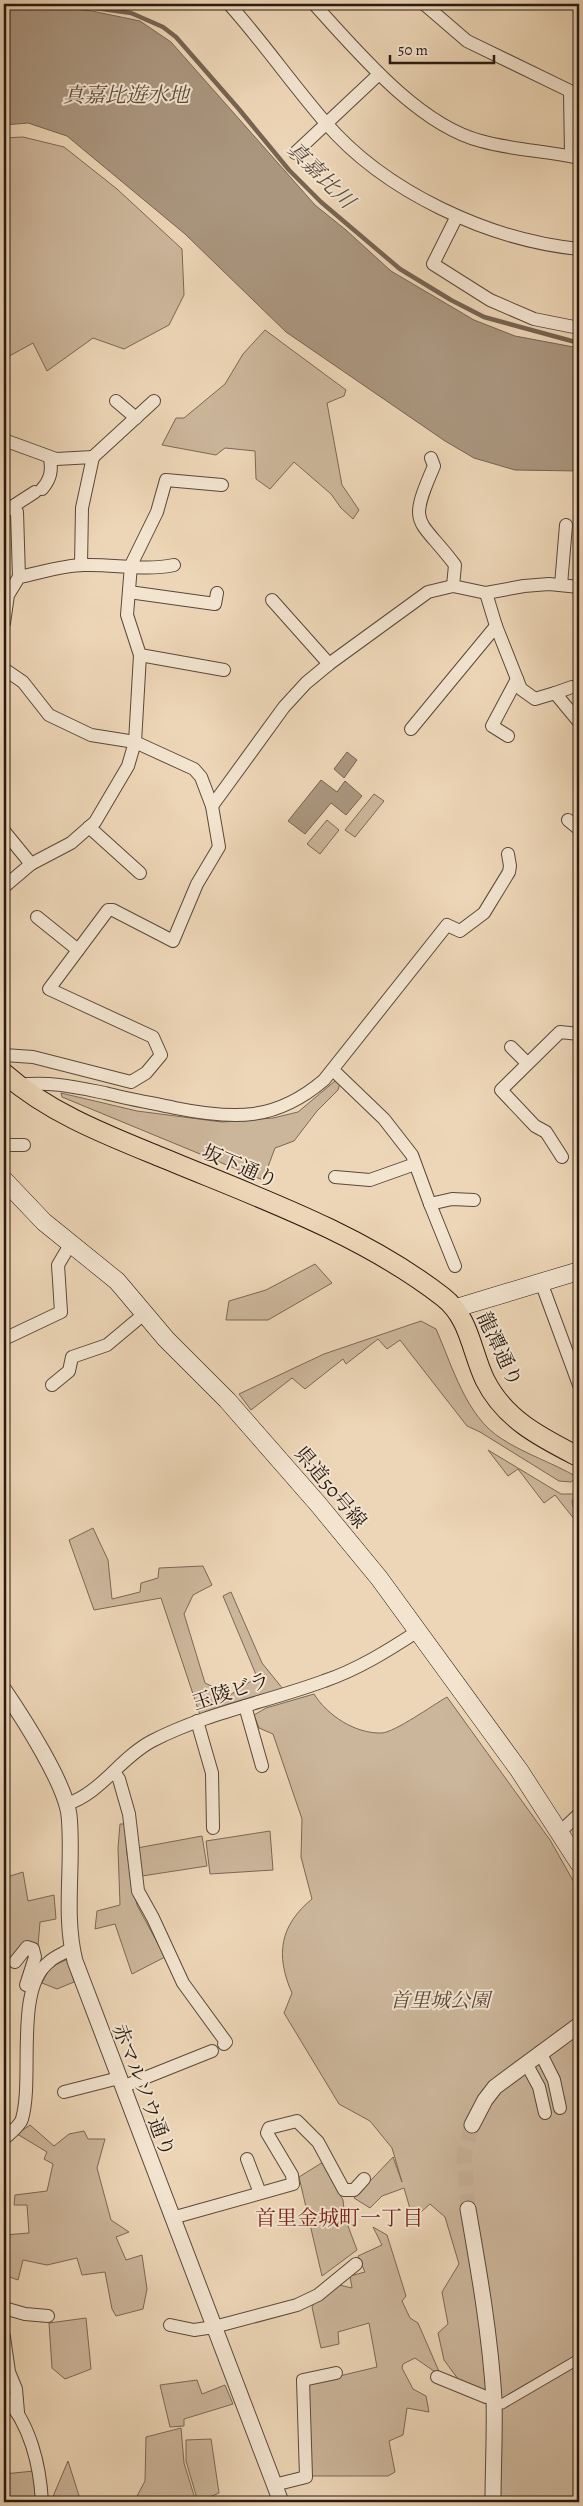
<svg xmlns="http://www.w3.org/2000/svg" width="583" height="2506" font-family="Alegreya,'Noto Serif JP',serif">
	<rect width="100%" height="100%" fill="#edd6b7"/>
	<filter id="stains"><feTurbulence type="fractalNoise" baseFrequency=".004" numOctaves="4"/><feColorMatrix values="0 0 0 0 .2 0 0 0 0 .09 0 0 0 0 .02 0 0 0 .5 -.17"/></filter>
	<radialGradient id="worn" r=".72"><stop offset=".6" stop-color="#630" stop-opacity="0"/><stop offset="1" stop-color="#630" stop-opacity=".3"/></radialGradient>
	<g fill="#ccb69b" stroke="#7a6856">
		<path d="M23,137l41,10 53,42 65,60 2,46 -15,30 -45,24 -31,-11 -46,33 -14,-28 -29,16v-221z"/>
		<path d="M265,330l81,60 -2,6 -17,7 15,82 17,25 -6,9 -12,-11 -10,-14 -37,-32 -24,27 -14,-10 -1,-28 -30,-3 -9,7 -54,-10 14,-27h8l41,-34 18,-30z"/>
		<path d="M374,794l10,7 -29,36 -10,-7z"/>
		<path d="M327,820l12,10 -19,24 -13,-10z"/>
		<path d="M335,1081l5,2 -2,7 -21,21 -23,30 -19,7 -12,32 -201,-83 -1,-4 76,18 85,11 51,-4 25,-6z"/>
		<path d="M315,1264l17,19 -64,37h-42l3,-19 37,-11z"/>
		<path d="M421,1321l15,8c16,36 30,88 66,110 23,15 51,24 75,38l-6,5 -12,-1 -79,-49 -13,-6 -67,-86 -13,9 -9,-10 -32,25 -3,-5 -38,30 -13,-11 -41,32 -12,-16 85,-40z"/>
		<path d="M488,1450l73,44h12l6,-3v3l-7,6c0,10 7,15 7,25l-24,-30 -11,8 -26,-34 -10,7z"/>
		<path d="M93,1528l15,32 4,39 28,-7 1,-9 17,-5 1,-10 44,-2 9,19 -19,10 -9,19 21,69 25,12 27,-18 -34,-81 8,-4 31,71 21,26 -83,26 -39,-117 -67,12 -25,-70z"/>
		<path d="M314,1694c13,21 41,40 68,39 13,-1 51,-28 65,-36l103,143 29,51v611h-79l1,-102 -40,-17 -17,-23 -6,-27 10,-9 -6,-32 17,-28 -14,-47 -15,-13 -17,15 -9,-31 -22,8 -12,12 -16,-10 39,-41 9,25 -10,-34 -22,-27 -31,-17 -55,-91 8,-20c-17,-38 -12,-68 20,-94l-11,-42 1,-38 -29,-85 -14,-6 -5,-13 12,-7z"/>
		<path d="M120,1824h5l2,30 10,51 28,52 -33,17 -17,-50 -20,5 2,-18 23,-6 -2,-57z"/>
		<path d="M270,1831l3,39 -63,4 -4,-33z"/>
		<path d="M202,1836l5,30 -65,10 -5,-28z"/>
		<path d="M23,1872l5,29 26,-6 2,24 -16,3 -2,24 -12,-1 -17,23 -5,-1v-89z"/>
		<path d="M68,1959l6,23 -17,7 -15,-6 8,-16z"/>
		<path d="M30,2125l24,21 15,-12 15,-3 4,8h17l-8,29 14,52 18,12 -13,5 10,23 16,-5 5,34 -4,20 -27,7 -4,-7 -7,-37 -23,3 -5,-17 -30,7 -24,-5 -5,20 -14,-5v-40l25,-2 -2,-28h-13l1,-10 32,-4 6,-27 -9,-5 3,-7 -30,-18z"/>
		<path d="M323,2162l20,38 2,18 12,32 -35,26 -23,-99z"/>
		<path d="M373,2227l14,8 19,61 -4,5 8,17 8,5 23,53 -26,-18 -12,6 -1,4 11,21 13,7 3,16 -22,-4 -4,27 -14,6 6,31 -7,4h-79l-3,-92 71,-17 -8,-44 -31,9 1,12 -18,4 -9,-41 5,-9 22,-13 13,3 -2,-12 15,-4 -7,-16 24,-11z"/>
		<path d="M86,2318l5,51 -26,10 -13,-11 -3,-45z"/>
		<path d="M197,2380l5,14 23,-9 8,19 -49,15v7l-14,1 -10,-42z"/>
		<path d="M181,2428l3,35 12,39h-62l11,-21 1,-44z"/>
		<path d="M211,2439l8,54 -21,9 -12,-41v-21z"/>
		<path d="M68,2461l13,41h-28l1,-8z"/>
		<path d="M34,2471l2,31h-32v-28z"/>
	</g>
	<g fill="#aa967f" stroke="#766453">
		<path d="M4,4h26l62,7 48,10 31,21 144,163 31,25 45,41 83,49 41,16 64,12v123l-64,-1 -41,-12 -29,-17 -159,-109 -101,-98 -118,-98 -39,-13 -24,2z"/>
		<path d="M347,752l10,8 -13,18 -10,-9z"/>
		<path d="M321,780l16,12 8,-11 17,15 -16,19 -15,-12 -26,31 -17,-13z"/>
	</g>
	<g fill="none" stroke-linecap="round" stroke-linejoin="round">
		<path stroke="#766453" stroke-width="4.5" d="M66,4l65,9 32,14 13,10 62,71 51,62 32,32 79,67 51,31 33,17 95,26"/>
		<path stroke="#c6b096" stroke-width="15" stroke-dasharray="15 8" stroke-linecap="butt" d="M468,2209l-4,-52 8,-32"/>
		<defs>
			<path id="pedestrian" d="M502,2404l77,-45"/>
			<g id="minor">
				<path d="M229,4c34,38 63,80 96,118 60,70 164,118 254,127"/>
				<path d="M314,4c43,47 104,121 167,137 32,9 66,10 98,17"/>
				<path d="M424,4l43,37 103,50 1,65"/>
				<path d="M295,153l83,-78"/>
				<path d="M457,216l-24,48 57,36 44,19 45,9"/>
				<path d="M116,401l20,17"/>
				<path d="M4,440l52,19 37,-2 -11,51 -1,57"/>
				<path d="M93,457l61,-56"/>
				<path d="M431,458l3,8c-27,62 -16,50 21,99l-2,21"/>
				<path d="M222,485l-56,-5 -9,32 -26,53 -4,50 13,40 84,15"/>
				<path d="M42,489c9,-10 10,-19 8,-31"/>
				<path d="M9,507l8,5 2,65"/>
				<path d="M4,512l31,-20"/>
				<path d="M561,585l5,-60"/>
				<path d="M129,592l86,12 2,-11"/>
				<path d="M486,593l10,33 25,63 14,10 20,-6 24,29"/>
				<path d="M272,600l57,64"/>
				<path d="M4,623l4,-28 11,-18c21,-4 44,-12 65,-12 30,-1 61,6 90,0"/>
				<path d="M4,669l19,13 26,33 42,20 44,7 59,27 7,8 11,29 7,41 -22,37 -24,57 -60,-31h-5l-59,79 104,48 8,18 -15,18 -15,9 -98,-25 -29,-2"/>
				<path d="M555,693l17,-6"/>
				<path d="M411,729l85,-103"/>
				<path d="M508,736l-16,-10 25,-47"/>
				<path d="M212,806l72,-99 22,-24 23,-19 99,-72 25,-6 33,7 38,-7 25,-2 30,3"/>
				<path d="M568,820l11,9"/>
				<path d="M89,827l51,46"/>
				<path d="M4,831l27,33"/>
				<path d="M4,887l27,-23 40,-21 24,-21 33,-56 7,-24 5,-87"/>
				<path d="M37,917l41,33"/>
				<path d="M511,1047l16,16"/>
				<path d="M333,1070l51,49 28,36 18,49 22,-5 22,1"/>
				<path d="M19,1085c30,-4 56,2 86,8 23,6 47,10 70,15 60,12 101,13 149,-28l123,-155 13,6 24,-18 25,-41 1,-6 -2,-12"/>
				<path d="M4,1145h20"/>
				<path d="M562,1157l-16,-25 -11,-6 -34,-36 59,-58 19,2"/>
				<path d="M335,1177l35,3 45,-16"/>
				<path d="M430,1204l25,62"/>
				<path d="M541,1282l38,103"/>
				<path d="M4,1339l57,-27 -3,-47 13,-22"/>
				<path d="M52,1385l17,-14 3,-14 35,-12 37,-31"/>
				<path d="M245,1706l17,60"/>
				<path d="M197,1721l15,52 1,55"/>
				<path d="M114,1772l5,7 10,35 9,77 15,27 30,65 43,59 -2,2"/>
				<path d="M67,1804c34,-11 53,-46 85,-63 54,-28 115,-39 172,-60 33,-11 65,-31 94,-50"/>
				<path d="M560,1832l19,-18"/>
				<path d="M15,1962l12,-15 6,2 2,8 -9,28 5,2"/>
				<path d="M540,2052l14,28 6,28"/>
				<path d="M526,2063l13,24 6,26"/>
				<path d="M122,2087l90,-36"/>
				<path d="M64,2092l55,-14"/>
				<path d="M4,2139c5,-5 16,-13 18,-20 12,-41 -8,-130 27,-157 6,-6 16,-9 23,-14"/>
				<path d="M247,2159l13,34"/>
				<path d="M172,2218l121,-34 -1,-9 -25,-42 2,-5 28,-7 21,21 26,48h10l10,-11"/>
				<path d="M4,2308l21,6 23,2"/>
				<path d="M170,2325l24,5 20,-3 83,-22 21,-10 38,-31"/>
				<path d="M4,2337l5,35 7,17 2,23"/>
				<path d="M437,2377l49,20"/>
				<path d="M4,2396c26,27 36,69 38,106"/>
				<path d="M274,2485l32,-8 -3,-97 33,-7"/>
			</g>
			<g id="tertiary">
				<path d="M4,1690c19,28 61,93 65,125 5,48 -6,99 6,146l206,541"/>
				<path d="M472,2125l13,-25 10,-13 84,-62"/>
				<path d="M468,2209c11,63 22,125 26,190 1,34 -1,69 -1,103"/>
			</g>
			<g id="secondary">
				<path d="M4,1180l40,42 73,59 49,58 61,61 91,104 61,74 140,192 60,93"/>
				<path d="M456,1308l123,-37"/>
			</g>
			<path id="primary" d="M4,1073c45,40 103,62 159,85 94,39 199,76 280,139 27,21 28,54 42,83 20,40 57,58 94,77"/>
		</defs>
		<use href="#pedestrian" stroke="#59493a" stroke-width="11"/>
		<use href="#minor" stroke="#59493a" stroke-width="14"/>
		<use href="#tertiary" stroke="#59493a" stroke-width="17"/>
		<use href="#secondary" stroke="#281a11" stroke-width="19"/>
		<use href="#primary" stroke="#281a11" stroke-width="21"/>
		<use href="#pedestrian" stroke="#f3e4d0" stroke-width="9"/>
		<use href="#minor" stroke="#f3e4d0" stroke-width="12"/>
		<use href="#tertiary" stroke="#f3e4d0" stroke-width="15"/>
		<use href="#secondary" stroke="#f3e4d0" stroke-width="18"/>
		<use href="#primary" stroke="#edd6b7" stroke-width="19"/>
	</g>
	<g text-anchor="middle" stroke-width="4" stroke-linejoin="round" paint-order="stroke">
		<g font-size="20" fill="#281a11" stroke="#f3e4d0">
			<text transform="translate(240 1166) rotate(23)" y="7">坂下通り</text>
			<text transform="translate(500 1349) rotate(65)" y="7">龍潭通り</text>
			<text transform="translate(331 1487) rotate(50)" y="7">県道50号線</text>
			<text transform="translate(231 1691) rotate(-18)" y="7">玉陵ビラ</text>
			<text transform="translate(144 2090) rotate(69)" y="7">赤マルソウ通り</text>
		</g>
		<g font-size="20" font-style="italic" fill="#59493a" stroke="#f3e4d0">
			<text x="440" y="2007">首里城公園</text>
		</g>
		<g font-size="21" font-style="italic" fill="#5c4c3d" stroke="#f3e4d0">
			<text x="126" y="102">真嘉比遊水地</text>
			<text transform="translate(321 175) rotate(45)" y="7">真嘉比川</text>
		</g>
		<g font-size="21" fill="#7a1f14" stroke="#f3e4d0">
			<text x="339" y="2225">首里金城町一丁目</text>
		</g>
	</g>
	<rect width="583" height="2506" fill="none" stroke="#edd6b7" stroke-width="20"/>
	<rect x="5" y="5" width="573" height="2496" fill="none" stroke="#281a11" stroke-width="2.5"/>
	<rect x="10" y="10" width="563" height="2486" fill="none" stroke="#281a11"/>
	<path d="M390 55v8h104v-8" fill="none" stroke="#281a11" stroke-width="2.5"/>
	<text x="398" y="55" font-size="15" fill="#281a11" stroke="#f3e4d0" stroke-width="4" paint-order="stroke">50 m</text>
	<rect width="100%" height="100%" filter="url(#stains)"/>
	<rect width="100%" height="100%" fill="url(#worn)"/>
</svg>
